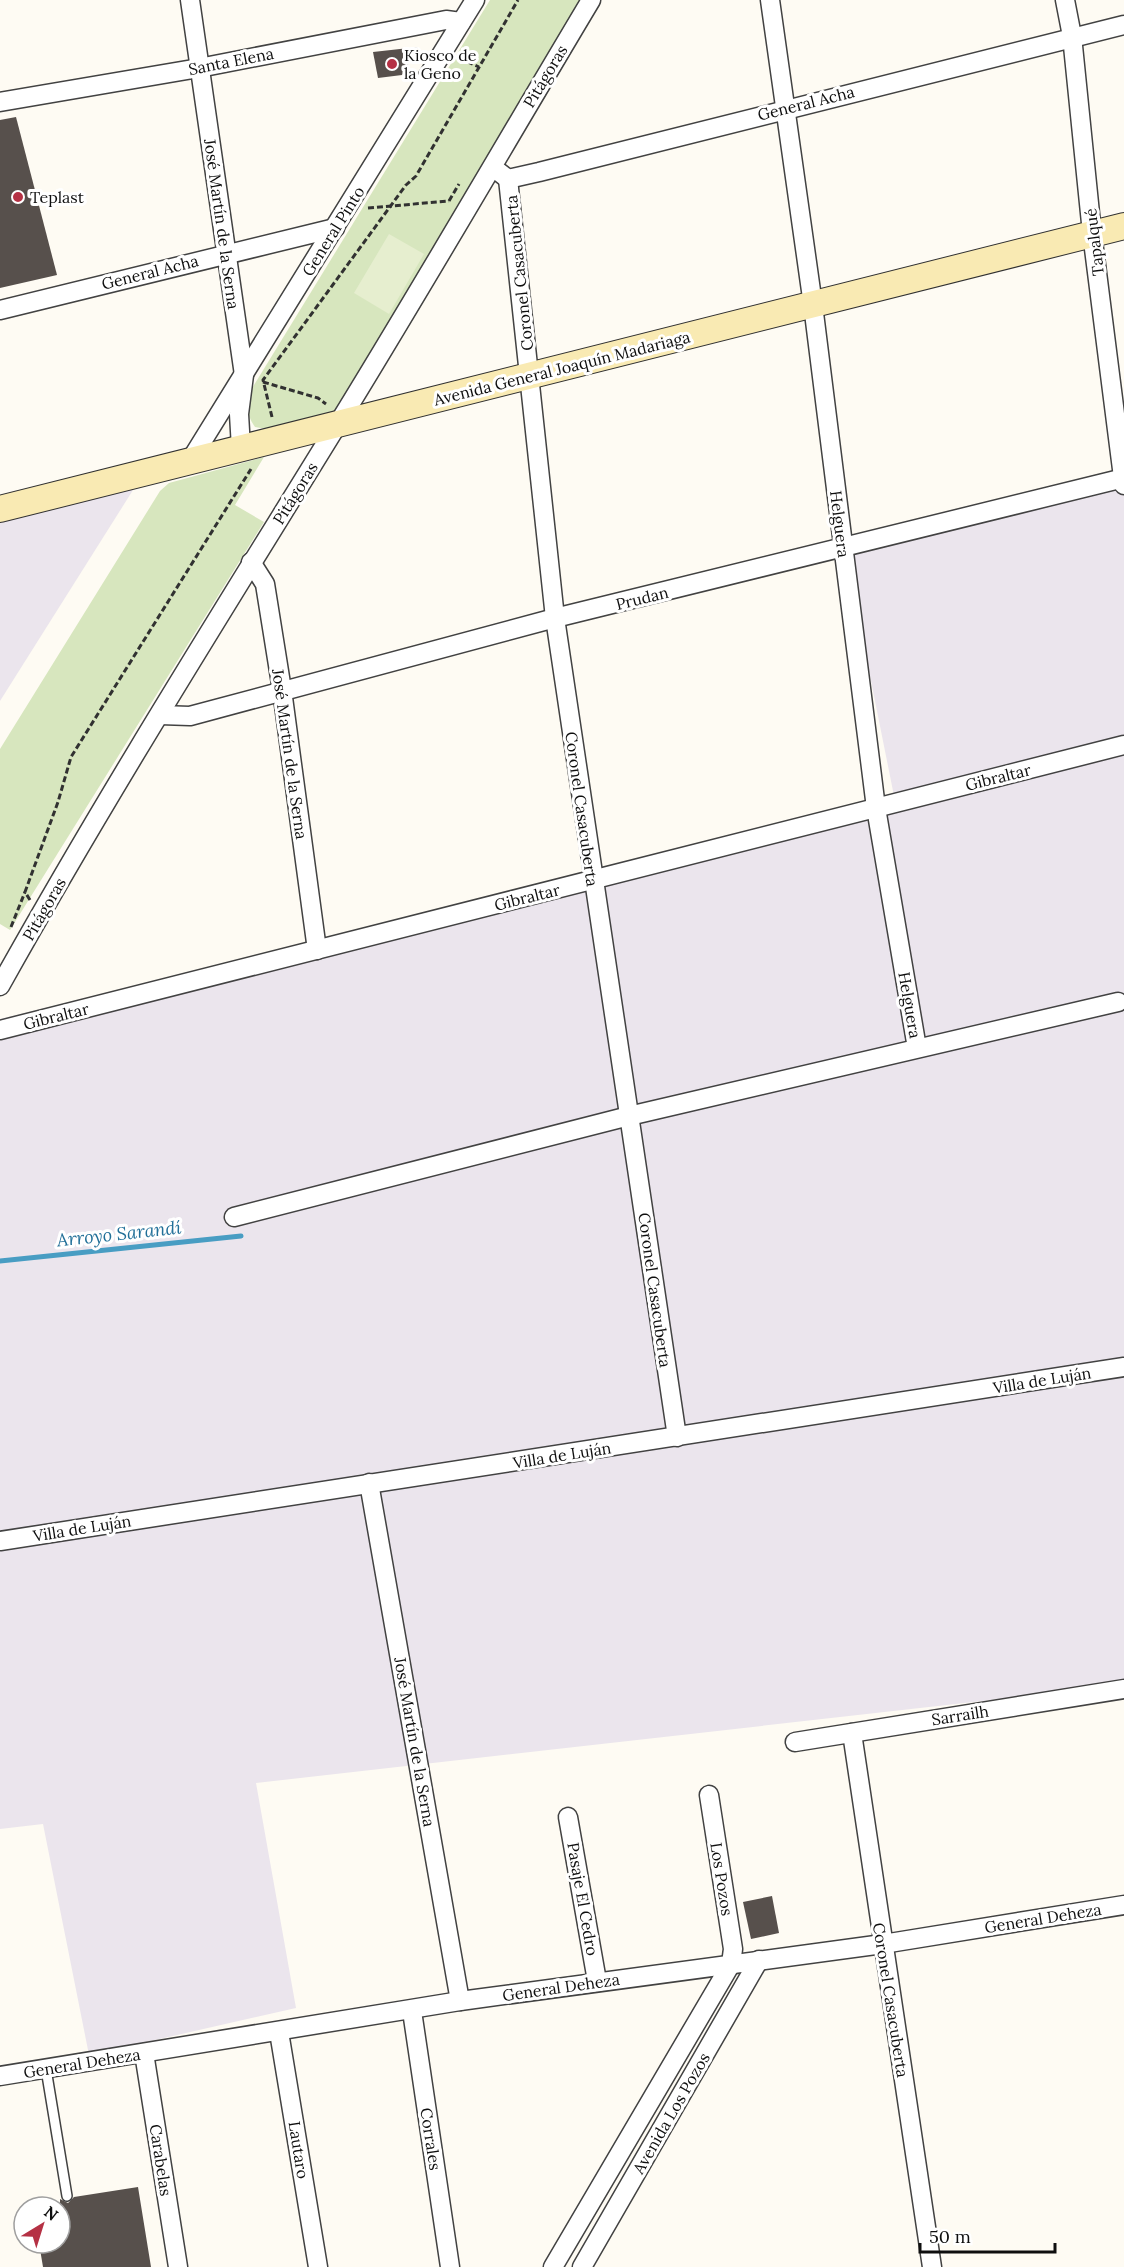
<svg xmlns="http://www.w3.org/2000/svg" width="1124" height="2267" font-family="Lora,serif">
	<rect width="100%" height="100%" fill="#fefbf3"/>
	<g fill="#ebe5ed">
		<path d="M145,471l-145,230v-197z"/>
		<path d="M1124,482v1203l-868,98 40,225 -207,47 -46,-231 -43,5v-810l895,-218 -50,-250z"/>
	</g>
	<g fill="#d7e6be">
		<path d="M490,0h91l-245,410 -5,4 -59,16 -17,-3c-9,-13 -9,-22 -4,-37z"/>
		<path d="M264,457l-29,48 29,17 -254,408 -10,-6v-175l160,-258 9,-8z"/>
	</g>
	<path fill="#e6eecf" d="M389,234l35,20 -35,60 -35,-21z"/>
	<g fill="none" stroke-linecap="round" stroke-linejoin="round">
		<path stroke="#489dc3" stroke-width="5" d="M0,1261l241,-25"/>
	</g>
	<g fill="#57504c">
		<path d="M418,47l-16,28 -24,3 -5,-26z"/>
		<path d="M16,117l41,158 -57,13v-168z"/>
		<path d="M772,1896l7,37 -28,6 -8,-37z"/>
		<path d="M138,2187l13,80h-108l-4,-24h21v-44l8,4 6,-6z"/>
	</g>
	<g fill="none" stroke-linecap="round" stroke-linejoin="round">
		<defs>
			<path id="lane" d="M46,2069l21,127"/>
			<g id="street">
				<path d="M190,0l54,375 -5,39 2,34"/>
				<path d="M770,0l43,305 63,503 41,240"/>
				<path d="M1065,0l7,36 20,197 32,252"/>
				<path d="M0,102l199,-34 247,-48 15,2"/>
				<path d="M499,172l9,7 31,-7 585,-147"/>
				<path d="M508,179l47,439 122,819"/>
				<path d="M0,310l335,-82"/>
				<path d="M190,461l285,-461"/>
				<path d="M251,562l14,22 17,106 35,260"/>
				<path d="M160,715l30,1 365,-98 569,-140"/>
				<path d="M0,986c106,-190 222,-374 336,-559 87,-141 170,-285 255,-427"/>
				<path d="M0,1030l1124,-285"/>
				<path d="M234,1217l395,-101 489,-114"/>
				<path d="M369,1483l91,518"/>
				<path d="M0,1541l1124,-174"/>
				<path d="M852,1733l80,534"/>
				<path d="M795,1742l329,-53"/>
				<path d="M568,1817l29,164"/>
				<path d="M412,2011l38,256"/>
				<path d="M279,2032l39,235"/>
				<path d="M144,2053l34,214"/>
				<path d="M0,2076l460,-75 423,-57 241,-39"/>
				<path d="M553,2267l178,-303 2,-15 -24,-154"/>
				<path d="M582,2267l177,-307"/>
			</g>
			<path id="secondary" d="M0,509l1124,-283"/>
		</defs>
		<use href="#lane" stroke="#424242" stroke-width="12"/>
		<use href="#street" stroke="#424242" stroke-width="21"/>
		<use href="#secondary" stroke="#313131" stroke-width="28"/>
		<g stroke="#313131" stroke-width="3" stroke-dasharray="6 3" stroke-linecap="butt">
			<path d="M459,58l20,9"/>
			<path d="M449,201l10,-17"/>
			<path d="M368,208l81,-7"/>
			<path d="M263,382l55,16 8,6"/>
			<path d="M272,417l-9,-37 143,-195 10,-9 102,-176"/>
			<path d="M30,900l-5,-8 33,-90 13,-45 180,-288"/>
			<path d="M11,927l14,-35"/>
		</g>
		<use href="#lane" stroke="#fff" stroke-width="9"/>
		<use href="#street" stroke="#fff" stroke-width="18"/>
		<use href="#secondary" stroke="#f9eab3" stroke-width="26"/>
	</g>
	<g fill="#b53144" stroke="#fff" stroke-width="2">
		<circle cx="392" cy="64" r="6"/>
		<circle cx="18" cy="197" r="6"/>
	</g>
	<g text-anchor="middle" stroke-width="6" stroke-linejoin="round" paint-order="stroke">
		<g font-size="16" fill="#0f0f0f" stroke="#fff" text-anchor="start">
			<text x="404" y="61">Kiosco de<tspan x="404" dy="18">la Geno</tspan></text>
			<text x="30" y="203">Teplast</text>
		</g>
		<g font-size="16" fill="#0f0f0f" stroke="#fff">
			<text transform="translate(231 61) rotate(-11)" y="6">Santa Elena</text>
			<text transform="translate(545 76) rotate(-59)" y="6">Pitágoras</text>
			<text transform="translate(806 103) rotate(-14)" y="6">General Acha</text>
			<text transform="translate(222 224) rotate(82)" y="6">José Martín de la Serna</text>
			<text transform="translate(333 231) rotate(-58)" y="6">General Pinto</text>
			<text transform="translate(1094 242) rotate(-97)" y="6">Tapalqué</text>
			<text transform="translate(150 272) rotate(-14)" y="6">General Acha</text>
			<text transform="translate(519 273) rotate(-96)" y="6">Coronel Casacuberta</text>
			<text transform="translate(562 368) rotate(-14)" y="6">Avenida General Joaquín Madariaga</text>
			<text transform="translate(295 493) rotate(-58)" y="6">Pitágoras</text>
			<text transform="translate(840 524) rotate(83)" y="6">Helguera</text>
			<text transform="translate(642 598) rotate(-14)" y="6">Prudan</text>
			<text transform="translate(290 754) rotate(82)" y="6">José Martín de la Serna</text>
			<text transform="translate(998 777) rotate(-14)" y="6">Gibraltar</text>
			<text transform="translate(582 809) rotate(82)" y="6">Coronel Casacuberta</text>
			<text transform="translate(527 897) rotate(-14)" y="6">Gibraltar</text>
			<text transform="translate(44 909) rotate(-60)" y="6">Pitágoras</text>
			<text transform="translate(910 1005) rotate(80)" y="6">Helguera</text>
			<text transform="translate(56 1016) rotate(-14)" y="6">Gibraltar</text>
			<text transform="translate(655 1290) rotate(82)" y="6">Coronel Casacuberta</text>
			<text transform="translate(1042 1380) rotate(-9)" y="6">Villa de Luján</text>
			<text transform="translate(562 1455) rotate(-9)" y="6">Villa de Luján</text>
			<text transform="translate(82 1528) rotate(-9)" y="6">Villa de Luján</text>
			<text transform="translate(960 1715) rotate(-9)" y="6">Sarrailh</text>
			<text transform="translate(415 1742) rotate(80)" y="6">José Martín de la Serna</text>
			<text transform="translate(722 1879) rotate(81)" y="6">Los Pozos</text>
			<text transform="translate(583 1899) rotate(80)" y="6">Pasaje El Cedro</text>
			<text transform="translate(1043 1918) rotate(-9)" y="6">General Deheza</text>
			<text transform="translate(561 1987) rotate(-8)" y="6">General Deheza</text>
			<text transform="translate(891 2000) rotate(81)" y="6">Coronel Casacuberta</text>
			<text transform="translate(82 2063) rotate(-9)" y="6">General Deheza</text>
			<text transform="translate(671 2113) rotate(-60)" y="6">Avenida Los Pozos</text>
			<text transform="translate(431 2139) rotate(81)" y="6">Corrales</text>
			<text transform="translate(299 2150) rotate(81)" y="6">Lautaro</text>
			<text transform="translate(161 2160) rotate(81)" y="6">Carabelas</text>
		</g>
		<g font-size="18" font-style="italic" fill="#216f98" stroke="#fff">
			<text transform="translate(119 1234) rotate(-6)" y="6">Arroyo Sarandí</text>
		</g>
	</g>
	<g transform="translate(42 2225) rotate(38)"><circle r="28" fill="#ffffff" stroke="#9f9f9f" stroke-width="1.5"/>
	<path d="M0-4.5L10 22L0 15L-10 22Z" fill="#b53144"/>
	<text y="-9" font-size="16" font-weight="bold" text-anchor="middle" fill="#0f0f0f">N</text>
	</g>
	<path d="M920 2243v9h135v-9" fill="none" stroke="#0f0f0f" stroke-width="3"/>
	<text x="929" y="2243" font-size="18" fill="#0f0f0f" stroke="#ffffff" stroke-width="4.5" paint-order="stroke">50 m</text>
</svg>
